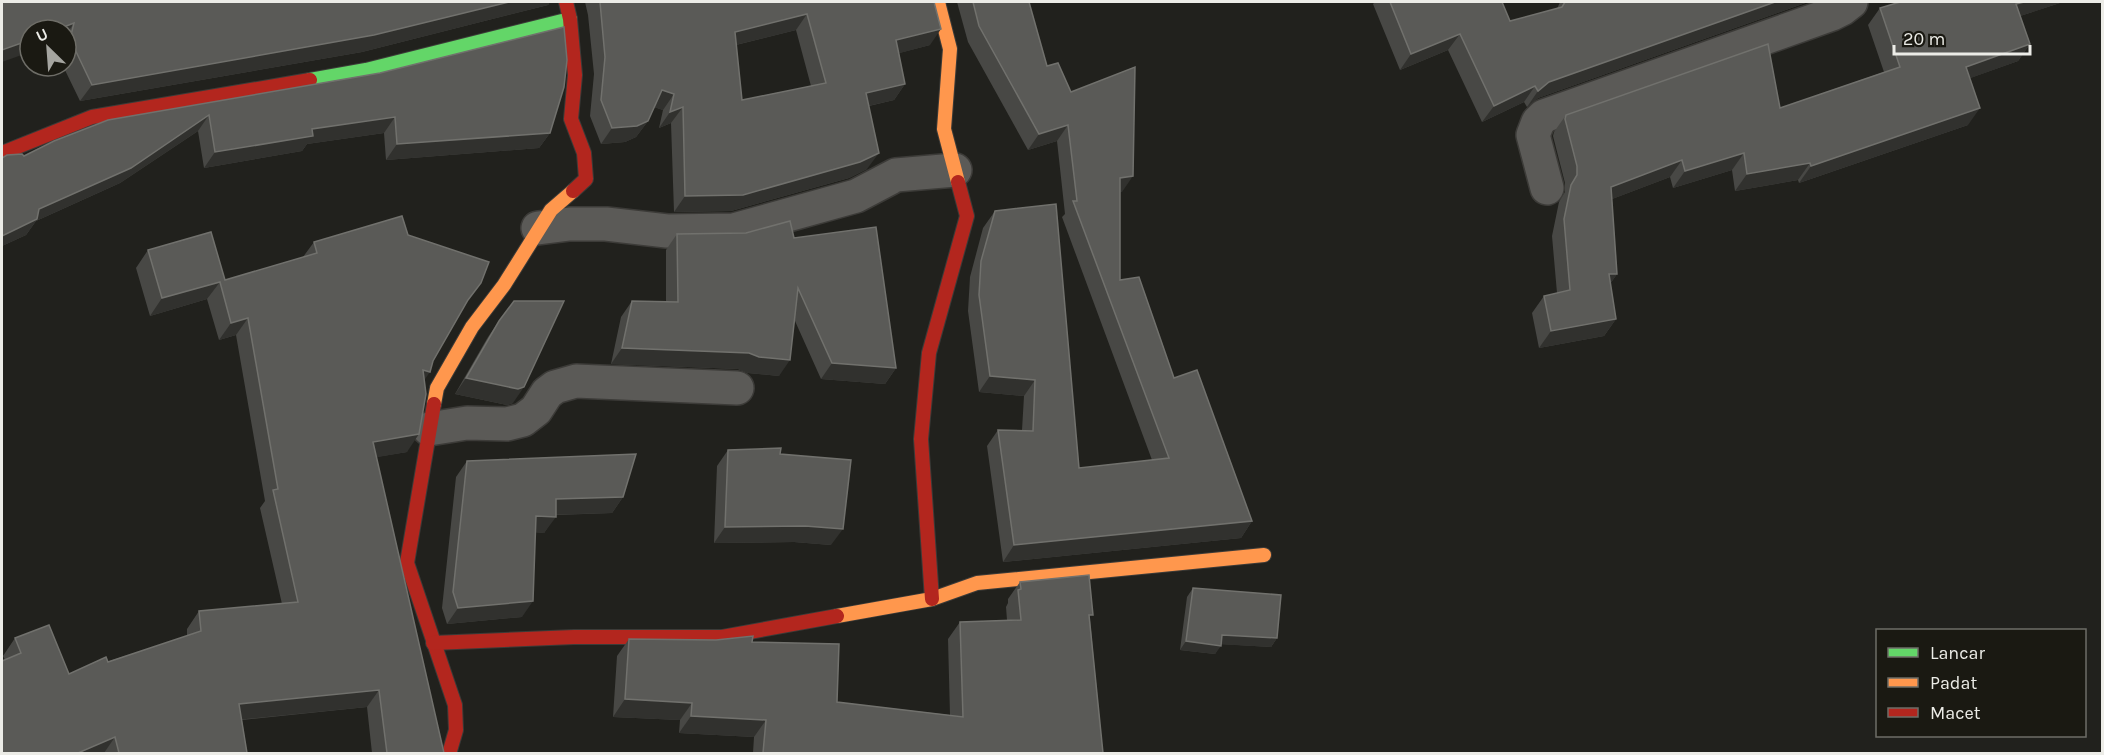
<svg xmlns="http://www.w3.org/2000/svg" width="2104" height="755" font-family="Karla,sans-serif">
	<rect width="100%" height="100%" fill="#21211d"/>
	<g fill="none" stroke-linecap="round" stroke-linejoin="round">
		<defs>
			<g id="street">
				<path d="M1547,188l-14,-53 5,-13 6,-6 288,-102 10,-5 9,-7"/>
				<path d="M538,228l32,-4h36l61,7 67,-1 122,-34 40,-21 59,-5"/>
				<path d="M429,429l38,-6 40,1 16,-4 13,-10 11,-17 8,-6 21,-6 161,7"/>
			</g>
			<path id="fast" d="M310,80l56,-10 204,-51"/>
			<g id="slow">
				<path d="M938,2l12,47 -6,80 14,53"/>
				<path d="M434,404l3,-16 35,-61 32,-42 47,-75 22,-19"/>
				<path d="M837,616l95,-17 45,-16 287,-28"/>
			</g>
			<g id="jam">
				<path d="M566,2l4,17 5,56 -4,44 13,34 2,26 -13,12"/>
				<path d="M2,153l90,-36 218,-37"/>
				<path d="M434,404l-27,159 48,142 1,25 -7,24"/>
				<path d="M932,599l-11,-160 8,-86 38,-137 -9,-34"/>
				<path d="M433,643l141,-6h148l115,-21"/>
			</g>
		</defs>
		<use href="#street" stroke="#3c3b38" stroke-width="36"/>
		<use href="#fast" stroke="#3c3b38" stroke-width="16"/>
		<use href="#slow" stroke="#3c3b38" stroke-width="16"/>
		<use href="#jam" stroke="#3c3b38" stroke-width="16"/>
		<use href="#street" stroke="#5b5a57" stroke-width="33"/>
		<use href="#fast" stroke="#63d668" stroke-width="14"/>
		<use href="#slow" stroke="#ff974d" stroke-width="14"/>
		<use href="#jam" stroke="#b3261e" stroke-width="14"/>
	</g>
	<g fill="#484845" fill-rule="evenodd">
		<path d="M2,2h548l-2,3 -186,47 -282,49 -17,-35h3v-36z"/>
		<path d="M585,2h349l-4,43 -31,8 6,31 -11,16 -25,6 -2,63 -18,9 -118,33 -57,1 -3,-89 -12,5 4,-18 -9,-3 -6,14 -12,16 -11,5 -24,2 -11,-28 4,-42 -6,-59zM796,30l15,56 -69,14 -6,-55z"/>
		<path d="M957,2h72l18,64 24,26 51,100h-2v88l132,241 -11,17 -238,24 -16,-116 11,-16h24l2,-34 -45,-4 -11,-81 2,-34 13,-49 12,-17 84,257 73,-8 -90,-243 3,-3 -8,-73 -29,9 -60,-108z"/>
		<path d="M1375,2h127l8,19 47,-12 3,-7h248l-270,96 -11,9 -3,-5 -42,20 -34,-72 -48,20 -27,-66z"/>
		<path d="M1900,2h163l-43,14 10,28 -12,17 -48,17 -2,47 -169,58 -1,-3 -63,11 -3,-21 -59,18 -3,-11 -58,22 5,75 -7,10 6,35 -12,17 -65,12 -7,-35 12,-17 13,-3 -5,-57 7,-34 6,-10v-9l-12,-47 1,-4 12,-17 214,-7 104,-36 -16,-47 12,-17z"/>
		<path d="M380,73l170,60 -11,15 -153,12 -2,-27 -77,11 -5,7 -98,17 -6,-37 -78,52 -84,38 -10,14 -24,11v-88l22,-2z"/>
		<path d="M677,234l117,4 102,130 -11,16 -64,-5 -26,-58 -16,55 -31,-3 -10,-4 -127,-5 10,-47 11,-16 34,1v-52z"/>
		<path d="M408,235l57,70 -32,56 -9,19 -17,72 -31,5 68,296h-72l-5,-46 -125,13 5,33h-245l3,-93 -2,-4 12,-18 54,36 118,-38v-7l12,-18 83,-7 -22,-96 5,-7 -29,-166 -17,5 -12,-41 -57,17 -14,-48 12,-18 77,30 78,-23 11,-15z"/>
		<path d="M499,321l14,82 -6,2 -52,-11 33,-57z"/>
		<path d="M728,450l52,4 51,91 -37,-3 -80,1 3,-77z"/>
		<path d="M467,461l156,36 -11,16 -56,2 -12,18 -9,-1 -13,85 -75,7 -5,-16 14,-131z"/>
		<path d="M1020,582l70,38 13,133h-350l1,-16 -75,-4 1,-13 -67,-3 4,-61 12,-17 123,3 85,60 113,13 -2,-76 12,-17 47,-2 -1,-13 2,-4v-4z"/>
		<path d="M1193,588l84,50 -6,9 -50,-3 -6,10 -35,-4 7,-53z"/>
	</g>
	<g fill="#31312e">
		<path d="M509,2h41l-2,3 -186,47 -282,49 12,-16z"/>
		<path d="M1775,2h33l-270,96 -11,9 11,-16 11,-9z"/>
		<path d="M2024,2h39l-58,19 11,-17z"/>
		<path d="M807,14l-11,16 -73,18 12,-16z"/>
		<path d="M74,23l-8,12v-5h-10z"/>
		<path d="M941,29l-11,16 -45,12 11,-17z"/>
		<path d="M1460,34l-12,16 -48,20 11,-16z"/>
		<path d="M30,40v12l-28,10v-12z"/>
		<path d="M2030,44l-12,17 -64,23 12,-17z"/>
		<path d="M905,84l-11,16 -39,9 11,-16z"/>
		<path d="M1535,86l-11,16 -42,20 12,-16z"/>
		<path d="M662,90l12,4 -11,16 -12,-4z"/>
		<path d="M683,107l-12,16 -12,5 11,-16z"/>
		<path d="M1980,108l-12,17 -169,58 12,-17z"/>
		<path d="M209,115l-11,16 -78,52 -84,38 -10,14 -24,11v-10l37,-27z"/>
		<path d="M395,117l-11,16 -77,11 -5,7 -98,17 11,-16 97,-23z"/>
		<path d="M648,121l-12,16 -11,5 -24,2 11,-16z"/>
		<path d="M1068,125l-11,16 -29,9 11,-16z"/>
		<path d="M550,133l-11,15 -153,12 11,-16z"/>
		<path d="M879,153l-12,16 -18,9 -118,33 -57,1 11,-16z"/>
		<path d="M1744,153l-12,17 -59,18 12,-17z"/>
		<path d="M1682,160l-12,17 -71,27 12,-17z"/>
		<path d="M1810,163l-12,17 -63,11 12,-17z"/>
		<path d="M1133,176l-11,16 -13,2 11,-16z"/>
		<path d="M1609,274h8l-12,17z"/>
		<path d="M220,282l-13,17 -57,17 12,-18z"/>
		<path d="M248,318l-12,17 -17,5 12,-17z"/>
		<path d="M1616,319l-12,17 -65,12 12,-17z"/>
		<path d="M622,348l127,5 41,7 -11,16 -31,-3 -10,-4 -127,-5z"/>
		<path d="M832,363l64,5 -11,16 -64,-5z"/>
		<path d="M423,370l7,2 -12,17z"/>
		<path d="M990,376l45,4 -11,16 -45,-4z"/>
		<path d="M466,378l58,9 -11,16 -6,2 -52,-11z"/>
		<path d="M419,434l-12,18 -46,8 12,-18z"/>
		<path d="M623,497l-11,16 -67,2 11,-16z"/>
		<path d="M536,516l20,1 -12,16 -19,-1z"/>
		<path d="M1252,521l-11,17 -238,24 11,-17z"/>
		<path d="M805,526l38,3 -12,16 -37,-3 -80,1 11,-16z"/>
		<path d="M533,601l-11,16 -75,7 11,-16z"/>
		<path d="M1222,635l55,3 -6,9 -55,-3z"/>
		<path d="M1186,641l35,5 -6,8 -35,-4z"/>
		<path d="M379,690l-12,17 -140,14 12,-17z"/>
		<path d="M625,699l67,4 -12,17 -67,-3z"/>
		<path d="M691,716l75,4 -12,17 -75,-4z"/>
		<path d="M115,737l-11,16h-26z"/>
	</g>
	<g fill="#5a5a57" stroke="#71716d" stroke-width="1.5" fill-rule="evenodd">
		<path d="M2,2h507l-135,33 -282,50 -22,-46 4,-16 -18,7h-26v10l-28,10z"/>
		<path d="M600,2h334l7,27 -45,11 9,44 -39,9 13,60 -19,9 -117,33 -58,1 -2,-89 -13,5 4,-18 -12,-4 -14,31 -11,5 -25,2 -11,-28 4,-43zM807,14l19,69 -84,17 -7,-68z"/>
		<path d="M973,2h56l18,64 11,-3 13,29 64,-25 -2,109 -13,2v102l19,-3 35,101 23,-8 55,151 -238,24 -16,-115 35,1 2,-51 -45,-4 -11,-81 2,-34 14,-50 61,-7 23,264 90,-10 -96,-257h4l-9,-76 -29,9 -60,-108z"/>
		<path d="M1390,2h112l8,19 52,-14 3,-5h210l-226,80 -11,9 -3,-5 -41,20 -34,-72 -49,20z"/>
		<path d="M1900,2h124l-8,2 14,40 -64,23 14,41 -169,58 -1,-3 -63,11 -3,-21 -59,18 -3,-11 -71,27 6,87h-8l7,45 -65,12 -7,-35 26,-6 -6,-71 7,-34 6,-10v-9l-12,-47 1,-4 202,-71 12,64 120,-41 -20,-59z"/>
		<path d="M564,27l3,33 -3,27 -14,46 -153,11 -2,-27 -83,12 1,7 -98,16 -6,-37 -78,53 -92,41 -2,10 -35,17v-78l5,-3 15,-1 2,2 30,-15 54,-21 272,-47z"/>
		<path d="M402,216l6,19 81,27 -8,21 -13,17 -35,61 -3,11 -7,-2 3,24 -7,40 -46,8 71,311h-57l-8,-63 -140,14 8,49h-128l-4,-16 -37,16h-76v-92l19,-8 -6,-15 34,-13 20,49 37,-17 2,5 93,-31 -2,-20 99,-9 -25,-112 5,-1 -30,-171 -17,5 -11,-41 -58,16 -14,-48 63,-18 14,48 92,-27 -3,-11z"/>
		<path d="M790,221l4,17 82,-11 20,141 -64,-5 -34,-75 -8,72 -31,-3 -10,-4 -127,-5 10,-47 46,1 -1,-68 69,-1z"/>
		<path d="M514,301h50l-40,86 -6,2 -52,-11 33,-57z"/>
		<path d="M781,448l-1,6 71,6 -8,69 -38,-3 -80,1 3,-77z"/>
		<path d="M636,454l-13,43 -67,2v18l-20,-1 -3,85 -75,7 -5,-16 14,-131z"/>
		<path d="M1089,575l4,40h-4l14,138h-340l3,-33 -75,-4 1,-13 -67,-4 4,-60 87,1 37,-4 -1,6 87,2 -2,58 126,15 -3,-95 61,-2 -3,-30 3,-1 -1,-7z"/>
		<path d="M1193,588l88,7 -4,43 -55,-3 -1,11 -35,-5z"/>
	</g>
	<rect width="2104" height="755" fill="none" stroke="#ecece7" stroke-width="6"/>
	<rect x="1876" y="629" width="210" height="108" fill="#1a1912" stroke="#6e6d67" stroke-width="1.5"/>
	<rect x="1888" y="648" width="30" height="9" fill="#63d668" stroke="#6e6d67" stroke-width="1.5"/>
	<text x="1930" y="659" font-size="18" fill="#ecece7">Lancar</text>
	<rect x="1888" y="678" width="30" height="9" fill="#ff974d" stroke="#6e6d67" stroke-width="1.5"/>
	<text x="1930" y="689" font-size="18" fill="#ecece7">Padat</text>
	<rect x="1888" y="708" width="30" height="9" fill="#b3261e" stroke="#6e6d67" stroke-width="1.5"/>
	<text x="1930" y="719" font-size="18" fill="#ecece7">Macet</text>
	<g transform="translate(48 48) rotate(335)"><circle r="28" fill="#1a1912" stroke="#6e6d67" stroke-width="1.5"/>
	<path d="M0-4.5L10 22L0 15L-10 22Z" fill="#a5a5a0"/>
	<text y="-9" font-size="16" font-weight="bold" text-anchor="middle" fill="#ecece7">U</text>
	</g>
	<path d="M1894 45v9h136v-9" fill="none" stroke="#ecece7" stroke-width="3"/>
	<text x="1903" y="45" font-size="18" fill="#ecece7" stroke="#1a1912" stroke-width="4.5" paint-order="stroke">20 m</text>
</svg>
